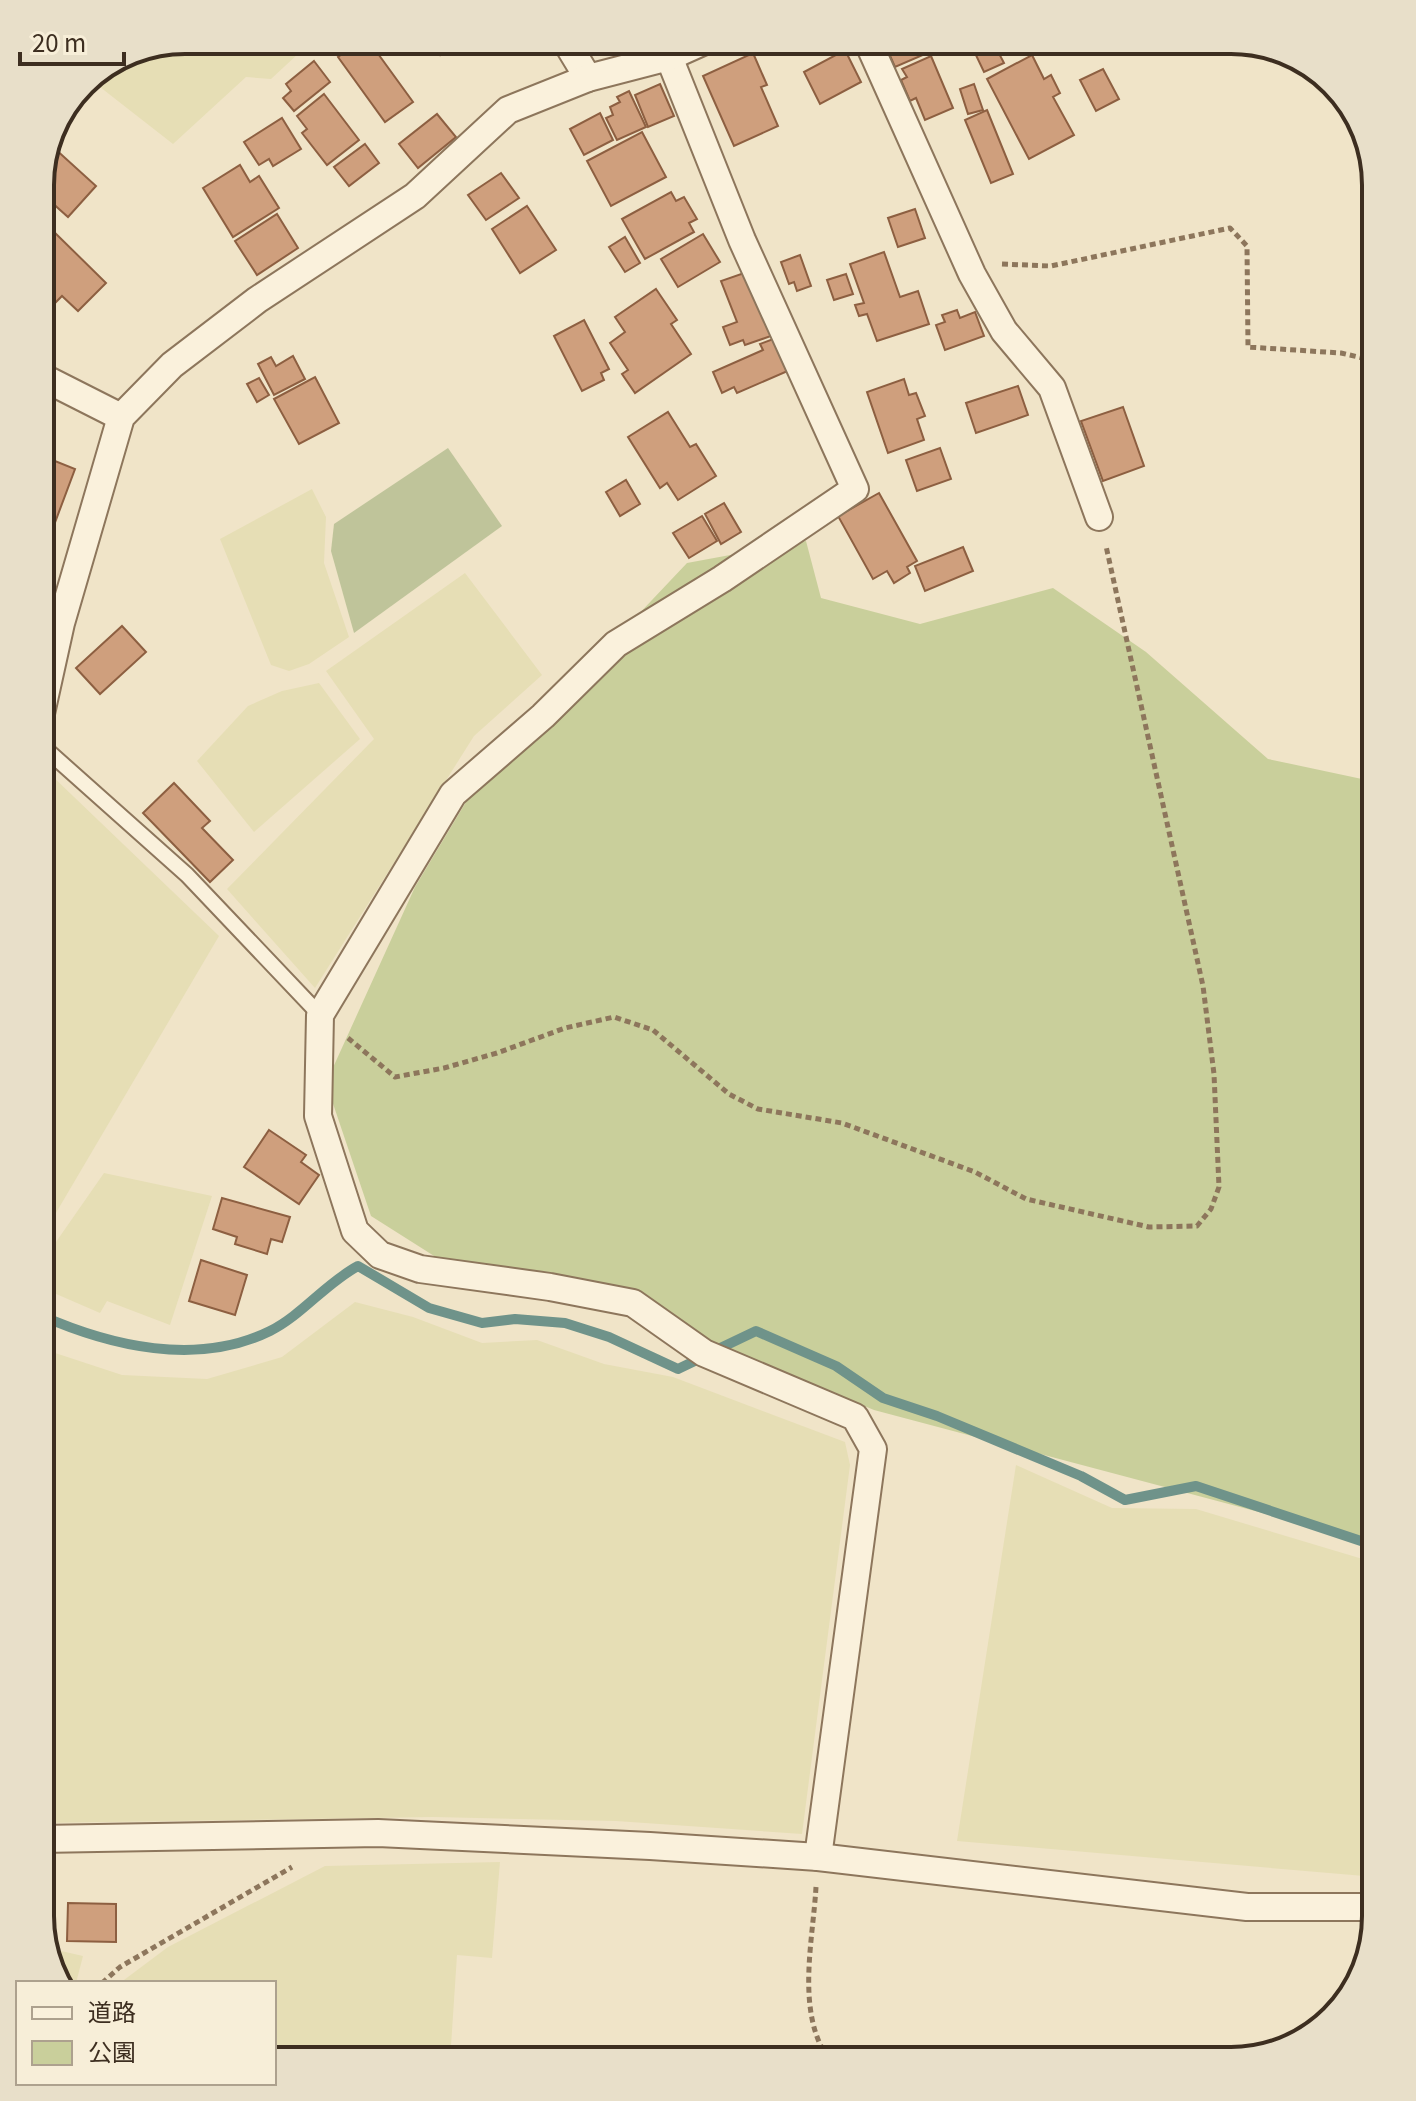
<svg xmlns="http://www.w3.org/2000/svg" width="1416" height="2101" font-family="Georgia,'Noto Sans JP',serif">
	<rect width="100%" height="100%" fill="#f0e4c8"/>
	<g fill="#e6deb5">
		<path d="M185,40h128l-42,39 -25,-2 -73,67 -73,-57 -21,2 4,-7 47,-31z"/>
		<path d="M312,489l14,28 -2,46 25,74 -40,27 -20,7 -18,-6 -51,-126z"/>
		<path d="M465,573l77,102 -68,61 -159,252 -88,-99 147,-150 -48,-68z"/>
		<path d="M319,683l41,56 -106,93 -57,-71 51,-55 34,-15z"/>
		<path d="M50,774l169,162 -179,304v-440z"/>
		<path d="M104,1173l108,23 -42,129 -63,-24 -7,12 -60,-26v-22z"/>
		<path d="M355,1302l58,15 69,26 55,-3 67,24 69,13 172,65 5,23 -48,369 -186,-13 -183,-4 -393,6v-475l82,27 85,4 75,-22z"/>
		<path d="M1016,1465l96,43 84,1 180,54v314l-419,-36z"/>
		<path d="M500,1862l-8,96 -35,-3 -7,106h-176v-78h-154l48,-36 157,-81z"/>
		<path d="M48,1948l35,8 -7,27h-18z"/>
	</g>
	<path fill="#c9cf9b" d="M806,541l15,57 99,26 133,-36 93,64 122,107 108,23v761l-502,-133 -188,-79 -225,-58 -90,-57 -45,-133 89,-196 60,-100 212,-224z"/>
	<path fill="#bfc49a" d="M448,448l54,78 -148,107 -23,-82 3,-27z"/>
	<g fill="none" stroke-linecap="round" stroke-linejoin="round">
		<g stroke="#6f938a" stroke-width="10">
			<path d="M40,1315c70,31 157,52 230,16 32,-16 56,-48 88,-65l71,42 53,15 33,-4 50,4 44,14 69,32 25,-12"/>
			<path d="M712,1352l44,-21 80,35 47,32 54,18 144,60 44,24 71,-14 180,60"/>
		</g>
	</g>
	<g fill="#cf9f7d" stroke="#8d5f41" stroke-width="2">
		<path d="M361,40h7l45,62 -28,20 -47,-65z"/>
		<path d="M423,40h30l-13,15z"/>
		<path d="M883,40h61l2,5 -51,22z"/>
		<path d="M993,42l11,21 -20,9 -10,-21z"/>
		<path d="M845,50l16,32 -41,22 -16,-32z"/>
		<path d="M753,53l14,32 -6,2 17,39 -44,20 -31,-70z"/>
		<path d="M1032,55l12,24 7,-4 9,18 -7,4 21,38 -45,24 -42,-80z"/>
		<path d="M931,56l22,52 -28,12 -9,-22 -6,3 -9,-21 6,-3 -5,-8z"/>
		<path d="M314,61l16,21 -36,29 -11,-13 8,-7 -5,-7z"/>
		<path d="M1103,69l16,30 -23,12 -16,-31z"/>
		<path d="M660,84l14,32 -26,11 -13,-32z"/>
		<path d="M974,84l9,26 -15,4 -8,-25z"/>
		<path d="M629,91l17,36 -29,13 -11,-22 7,-3 -3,-8 10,-5 -3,-5z"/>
		<path d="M324,94l35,46 -32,25 -25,-32 5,-4 -10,-13z"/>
		<path d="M987,110l26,64 -22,9 -26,-63z"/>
		<path d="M600,113l13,27 -29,15 -14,-26z"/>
		<path d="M437,114l19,23 -38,31 -19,-24z"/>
		<path d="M282,118l19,31 -28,17 -4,-7 -10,6 -15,-23z"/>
		<path d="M642,132l24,45 -55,29 -24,-45z"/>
		<path d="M365,144l14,19 -30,23 -15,-19z"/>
		<path d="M53,147l43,39 -28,31 -28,-25v-16z"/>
		<path d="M240,165l10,17 9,-6 20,32 -46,29 -30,-49z"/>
		<path d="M501,173l18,25 -33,22 -18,-25z"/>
		<path d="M671,192l5,9 8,-4 13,22 -8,4 5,9 -49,27 -23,-40z"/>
		<path d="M527,206l29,44 -36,23 -28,-44z"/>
		<path d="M915,209l10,29 -27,9 -10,-29z"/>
		<path d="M277,214l21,34 -41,27 -22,-34z"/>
		<path d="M47,225l59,58 -28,28 -16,-15 -6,6 -16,-15v-55z"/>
		<path d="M703,234l17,28 -42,25 -17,-28z"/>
		<path d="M625,237l15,26 -15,9 -16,-25z"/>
		<path d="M884,252l16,45 18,-6 11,33 -52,17 -10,-27 -8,2 -4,-11 9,-2 -14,-39z"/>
		<path d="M800,255l11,31 -14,5 -3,-9 -5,2 -8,-22z"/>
		<path d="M747,272l24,64 -26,9 -2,-5 -13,5 -7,-18 14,-5 -16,-41z"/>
		<path d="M846,274l7,20 -19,6 -7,-20z"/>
		<path d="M656,289l21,31 -6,4 20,30 -56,39 -13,-19 6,-4 -18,-27 15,-11 -10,-15z"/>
		<path d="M957,310l3,8 15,-6 9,24 -39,14 -9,-25 9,-3 -3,-7z"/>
		<path d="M584,320l25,49 -8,4 3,7 -22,11 -28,-55z"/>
		<path d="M776,338l14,32 -53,23 -3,-6 -12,6 -9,-21 50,-22 -3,-6z"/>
		<path d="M293,356l12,23 -31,16 -16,-31 13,-7 5,9z"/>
		<path d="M315,377l24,46 -40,21 -25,-45z"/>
		<path d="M259,378l10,17 -12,7 -10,-18z"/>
		<path d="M904,379l5,16 7,-2 9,23 -8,3 7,21 -36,13 -21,-61z"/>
		<path d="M1018,386l10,29 -52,18 -10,-30z"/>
		<path d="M1123,407l21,59 -41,15 -22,-60z"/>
		<path d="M668,412l22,35 6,-3 20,32 -38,24 -11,-17 -7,5 -32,-51z"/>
		<path d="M940,448l11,31 -34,12 -11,-31z"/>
		<path d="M40,455l35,14 -34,91h-1z"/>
		<path d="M626,480l14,24 -20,12 -14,-24z"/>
		<path d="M879,493l38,68 -10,6 3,6 -16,10 -7,-12 -14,8 -35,-63z"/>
		<path d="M724,503l17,29 -20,12 -16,-30z"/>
		<path d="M702,516l15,25 -28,17 -16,-25z"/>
		<path d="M963,547l10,24 -48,20 -10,-25z"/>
		<path d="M122,626l24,26 -46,42 -24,-26z"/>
		<path d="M174,783l36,38 -8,7 31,32 -23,22 -67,-69z"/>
		<path d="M269,1130l37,25 -5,7 18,13 -20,29 -55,-37z"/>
		<path d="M222,1198l68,19 -8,25 -11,-3 -4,15 -32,-10 2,-7 -24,-8z"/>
		<path d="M201,1260l46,15 -12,40 -46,-14z"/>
		<path d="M68,1903l48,1v38l-49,-1z"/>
	</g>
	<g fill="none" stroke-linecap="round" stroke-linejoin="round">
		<defs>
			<path id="lane" d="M40,744l147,131 133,140"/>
			<g id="street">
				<path d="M565,40l23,38"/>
				<path d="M867,40l105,234 32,57 48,57 47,129"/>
				<path d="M669,57l73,183 113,249 -133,90 -106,65 -73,72 -90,78 -133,221 -2,101 37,115 25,24 40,14 130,18 83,16 71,50 151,64 18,32 -55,408"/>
				<path d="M40,376l81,41"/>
				<path d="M40,718l21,-95 60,-206 51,-52 85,-65 158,-104 93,-86 80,-32 81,-21 38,-17"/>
				<path d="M40,1839l338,-6 272,13 168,11 429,50h129"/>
			</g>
		</defs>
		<use href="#lane" stroke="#8d765c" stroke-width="18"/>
		<use href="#street" stroke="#8d765c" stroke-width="30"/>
		<g stroke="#8d765c" stroke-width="5" stroke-dasharray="6 4" stroke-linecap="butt">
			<path d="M1002,264l49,2 179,-38 17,18 1,101 93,6 35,8"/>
			<path d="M348,1038l47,39 49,-9 53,-15 68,-25 49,-11 39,13 76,64 29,15 84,14 133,49 51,27 123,28 48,-1 14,-17 8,-22 -5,-113 -11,-88 -97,-440"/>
			<path d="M816,1887c-3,54 -21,127 14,174"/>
			<path d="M102,1983l18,-16 172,-100"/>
		</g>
		<use href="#lane" stroke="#faf1dc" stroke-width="14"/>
		<use href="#street" stroke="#faf1dc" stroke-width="26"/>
	</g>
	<path d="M0 0H1416V2101H0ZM185 54H1231A131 131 0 0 1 1362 185V1916A131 131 0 0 1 1231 2047H185A131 131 0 0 1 54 1916V185A131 131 0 0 1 185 54Z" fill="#e8dfc9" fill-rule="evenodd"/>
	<path fill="none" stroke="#3d2e20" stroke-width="4" d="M185 54H1231A131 131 0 0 1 1362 185V1916A131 131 0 0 1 1231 2047H185A131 131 0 0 1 54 1916V185A131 131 0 0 1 185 54Z"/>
	<rect x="16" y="1981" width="260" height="104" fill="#f7eed8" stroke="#ada18e" stroke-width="2"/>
	<rect x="32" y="2007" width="40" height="12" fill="#faf1dc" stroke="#ada18e" stroke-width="2"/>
	<text x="88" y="2021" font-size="24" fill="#3d2e20">道路</text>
	<rect x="32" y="2041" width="40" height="24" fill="#c9cf9b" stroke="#ada18e" stroke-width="2"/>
	<text x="88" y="2061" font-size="24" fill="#3d2e20">公園</text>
	<path d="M20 52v12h104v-12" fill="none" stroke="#3d2e20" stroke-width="4"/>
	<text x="32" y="52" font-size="24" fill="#3d2e20" stroke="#f7eed8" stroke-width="6" paint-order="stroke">20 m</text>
</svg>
